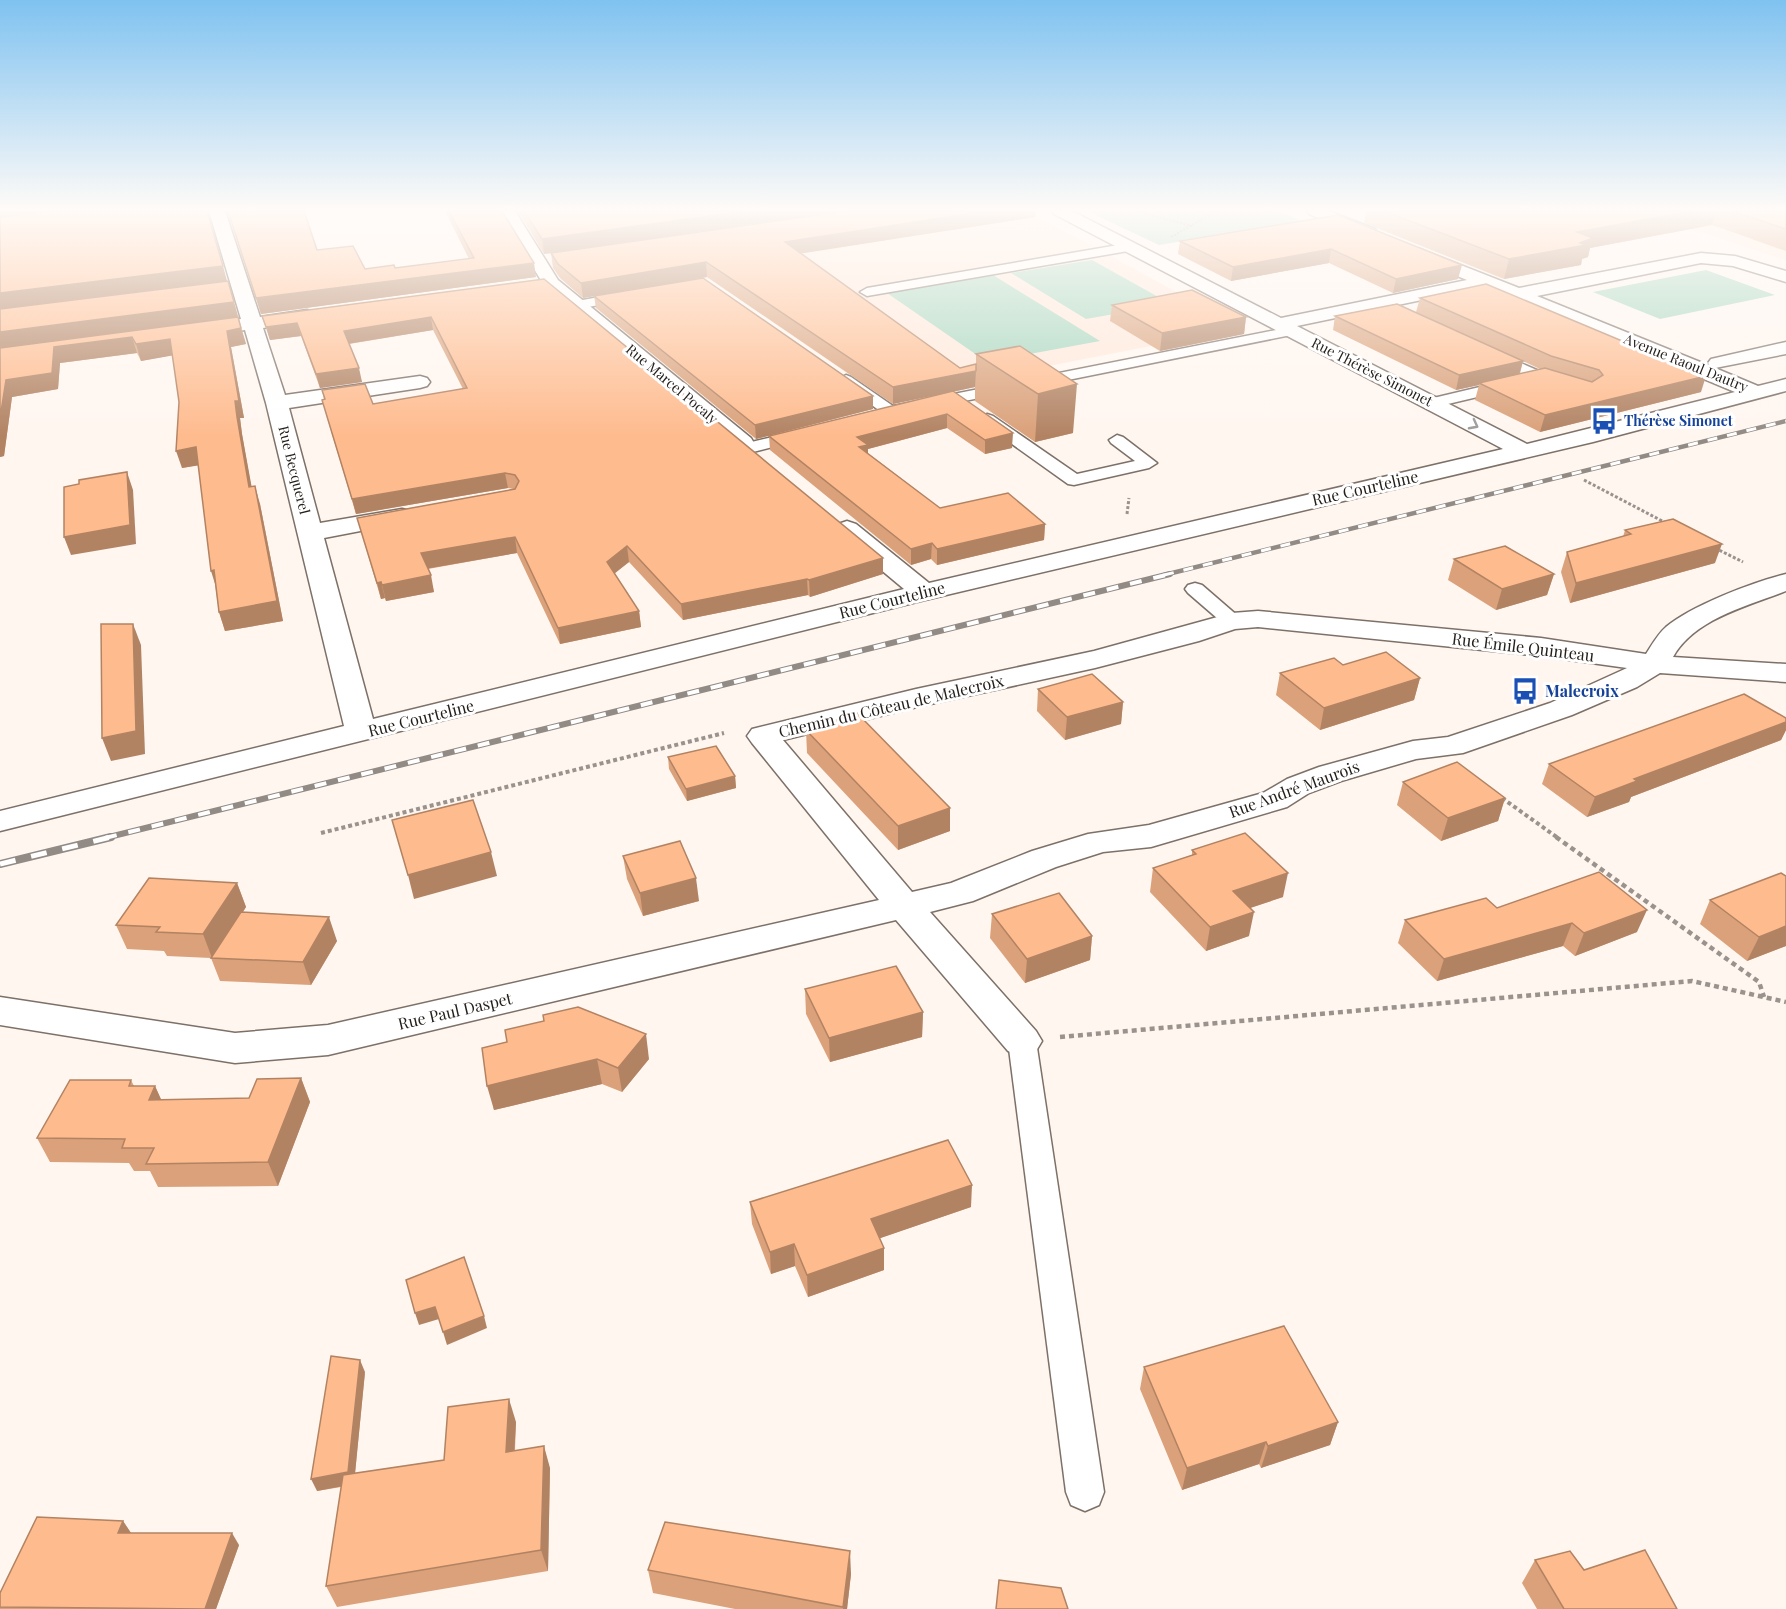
<svg xmlns="http://www.w3.org/2000/svg" width="1786" height="1609" font-family="'Playfair Display',serif">
	<rect width="100%" height="100%" fill="#fff6f0"/>
	<g fill="#ffe8da">
		<path d="M1024,211l69,35 -11,2 14,8 11,-2 136,74 -360,70 -173,-119 -129,17 -12,-10z"/>
		<path d="M1786,211v49l-116,-38z"/>
	</g>
	<g fill="#a3d5bd">
		<path d="M1087,211h191l24,10 -143,24z"/>
		<path d="M1092,260l79,44 -85,15 -75,-46z"/>
		<path d="M1706,270l69,25 -115,24 -67,-27z"/>
		<path d="M993,275l107,66 -113,21 -100,-69z"/>
	</g>
	<g fill="none" stroke-linecap="round" stroke-linejoin="round">
		<defs>
			<g id="service">
				<path d="M1130,243l4,1 2,3 -2,3 -267,46 -7,-4 7,-4z"/>
				<path d="M627,292l7,4 -2,3 -55,10 -7,-4 7,-4z"/>
				<path d="M1291,327l7,4 -2,3 -406,82 -6,-2 -46,-34 8,-5 5,2 42,29z"/>
				<path d="M1493,351l53,23 3,3 -8,5 -110,26 -6,-2 -2,-3 2,-3 101,-24 -38,-18 -2,-3z"/>
				<path d="M987,414l6,2 84,58 58,-13 -24,-18 -2,-3 8,-5 6,2 34,26 -8,5 -75,17 -6,-1 -87,-62 -2,-3z"/>
				<path d="M802,430l6,2 2,3 -2,3 -59,15 -8,-5 2,-4z"/>
				<path d="M1195,583l7,2 37,32 3,4 -3,4h-14l-37,-32 -3,-4 3,-4z"/>
				<path d="M1022,1030l10,3 4,8 68,451 -5,13 -14,6 -14,-6 -5,-13 -58,-451 4,-8z"/>
			</g>
			<g id="minor">
				<path d="M209,211h16l35,106 47,-7 7,2 3,4 -3,4 -7,2 -44,6 22,67 135,-19 7,2 3,4 -3,4 -7,2 -131,20 31,115 82,-14 9,2 3,5 -3,5 -9,2 -78,15 49,181 531,-130 -66,-55 -4,-5 4,-5 9,-3 9,3 73,59 574,-134 -449,-235 -2,-3h20l209,107 186,-38 -53,-22 -3,-4 3,-4 6,-1 99,39 182,-35 34,3 51,15v11l-53,-16 -32,-3 -164,33 173,70 -2,-3 3,-4 75,-17v12l-71,14 43,18 28,-7v12l-193,51 -668,158 -925,231v-20l344,-85 -78,-323 -21,-73 -50,7 -7,-2 -3,-4 3,-4 7,-2 46,-6zM1484,287l251,105 -208,52 -230,-118z"/>
				<path d="M499,211h16l43,69 193,158 3,5 -3,5 -8,2 -8,-2 -190,-161z"/>
				<path d="M1307,211h22l46,18 2,4 -8,5 -6,-1 -54,-23z"/>
				<path d="M1786,574v17c-38,15 -92,28 -113,66l113,7v18l-126,-9 -23,14 -65,28 -109,38 -47,6 -75,22 -32,12 -22,14 -136,40 -48,5 -47,15 -83,34 -43,11 106,119 6,10 -6,10 -14,5 -14,-5 -112,-131 -568,135 -93,8 -235,-38v-28l235,36 93,-8 551,-125 -127,-157 -5,-7 5,-7 164,-40 178,-38 138,-38 26,-2 283,27 105,16c6,-9 11,-19 20,-27 25,-21 87,-45 120,-53zM1258,627l283,29 86,12 -77,35 -102,34 -35,4 -94,26 -32,12 -24,14 -114,32 -61,9 -56,17 -81,32 -39,9 -129,-152 134,-33 178,-39 104,-27 36,-12z"/>
			</g>
		</defs>
		<use href="#service" stroke="#7d7067" stroke-width="3"/>
		<use href="#minor" stroke="#7d7067" stroke-width="3"/>
		<g stroke="#99928d" stroke-width="2" stroke-dasharray="2 1.5" stroke-linecap="butt">
			<path d="M1136,211l56,15"/>
			<path d="M1197,211l12,4"/>
			<path d="M1171,237l46,-26"/>
		</g>
		<g stroke="#99928d" stroke-width="3" stroke-dasharray="3 2" stroke-linecap="butt">
			<path d="M1584,480l82,43"/>
			<path d="M1127,514l2,-16"/>
			<path d="M1715,548l28,14"/>
		</g>
		<g stroke="#99928d" stroke-width="4" stroke-dasharray="4 3" stroke-linecap="butt">
			<path d="M1502,798l56,40"/>
			<path d="M321,833l403,-100"/>
		</g>
		<g stroke="#99928d" stroke-width="4.5" stroke-dasharray="5 4" stroke-linecap="butt">
			<path d="M1556,837l203,145 5,15"/>
			<path d="M1060,1037l632,-56 94,21"/>
		</g>
		<use href="#service" fill="#fff" fill-rule="evenodd"/>
		<use href="#minor" fill="#fff" fill-rule="evenodd"/>
		<defs>
			<path id="rail-far2" d="M1164,575l622,-154"/>
			<path id="rail-far1" d="M105,838l1065,-264"/>
			<path id="rail" d="M0,864l111,-27"/>
		</defs>
		<use href="#rail-far2" stroke="#918a85" stroke-width="4.5"/>
		<use href="#rail-far1" stroke="#918a85" stroke-width="6"/>
		<use href="#rail" stroke="#918a85" stroke-width="8"/>
		<use href="#rail-far2" stroke="#fff" stroke-width="3" stroke-dasharray="10" stroke-linecap="butt"/>
		<use href="#rail-far1" stroke="#fff" stroke-width="4" stroke-dasharray="12" stroke-linecap="butt"/>
		<use href="#rail" stroke="#fff" stroke-width="5" stroke-dasharray="16" stroke-linecap="butt"/>
	</g>
	<g fill="#daa17a" fill-rule="evenodd">
		<path d="M227,211h77l13,39 48,19 30,-1 74,-9 -24,-48h57l34,66 -275,37z"/>
		<path d="M518,211h325l-299,43z"/>
		<path d="M846,211h190l-1,6 -234,36 159,115 16,-4v-10l44,-8 53,87 -38,9 -60,-41v-14l-22,5 59,56 -27,6 -38,-26 -79,21v4l72,55 105,16 -1,16 -107,25 -6,-6 -20,6 -141,-115 -1,-14 172,-42 -48,10 -186,-127 -124,21 -23,-20 -7,-10 -2,-15z"/>
		<path d="M1366,211h420v40l-74,-26 -122,23 -2,9 -6,2 -1,6 -77,14 -140,-56z"/>
		<path d="M1338,215l120,64 -65,14 -64,-30 -98,18 -53,-27 2,-13z"/>
		<path d="M544,279l339,295 -73,23 -2,-2 -125,25 -54,-58 -15,11 25,38 2,16 -81,17 -43,-91 -89,16 6,23 -48,9 -1,-3 -4,1 -24,-81 157,-29 -6,-1 -152,26 -30,-100 -4,-14 2,-1 -2,-9 51,14 90,-15 -30,-59 -84,14 13,38 -42,6 -19,-52 -31,4 -8,-24z"/>
		<path d="M228,281l18,63 -15,3 13,71h-4l2,16 9,52 9,18 23,117 -58,10 -6,-19 -21,-147 -16,3 -3,-66 -6,-47 -32,6 -4,-8 -77,10 -2,26 -46,8 -8,59 -4,1v-148z"/>
		<path d="M594,296l279,100v13l-117,30 -160,-131z"/>
		<path d="M1420,298l281,94 -161,40 -65,-32 4,-15 -23,5 -123,-60 2,-14 81,-4zM1523,361l17,8 -20,5z"/>
		<path d="M1112,305l134,12 -2,17 -84,17 -50,-30z"/>
		<path d="M1625,530l90,33 -145,40 -9,-31 6,-20 56,-15z"/>
		<path d="M1454,559l100,15 -7,21 -51,15 -48,-30z"/>
		<path d="M1343,665l77,13 -6,22 -94,30 -44,-35 4,-22z"/>
		<path d="M1038,689l85,13 -2,22 -56,16 -28,-29z"/>
		<path d="M1786,718v12l-5,10 -150,57 -2,5 -42,15 -45,-33 7,-20z"/>
		<path d="M806,730l144,78v23l-52,19 -91,-97z"/>
		<path d="M668,757l67,19 1,12 -49,13 -18,-32z"/>
		<path d="M1403,782l102,16 -7,23 -57,20 -44,-36z"/>
		<path d="M1192,850l91,47 -33,11 -1,28 -43,15 -56,-59 3,-24 39,-13z"/>
		<path d="M623,856l76,45 -56,15 -16,-37z"/>
		<path d="M1786,876v70l-39,15 -47,-37 10,-24z"/>
		<path d="M237,883l9,24 -3,5 94,29 -26,44 -91,-4 -9,-23 -44,-2 -3,-5 -37,-2 -11,-24z"/>
		<path d="M1497,908l140,24 -62,24 -12,-10 -126,35 -39,-38 7,-23z"/>
		<path d="M992,914l100,22 -2,24 -65,23 -35,-45z"/>
		<path d="M805,989l118,23 -1,25 -92,25 -24,-48z"/>
		<path d="M482,1048l167,11 -27,33 -20,-8 -108,26z"/>
		<path d="M301,1078l9,24 -32,84 -120,1 -8,-16h-16l-5,-8 -79,-1 -13,-24 94,-58 3,6h21l6,14 88,-2z"/>
		<path d="M750,1202l221,5 -91,31 4,32 -76,27 -13,-31 -24,8 -19,-50z"/>
		<path d="M1144,1367l194,55 -8,23 -69,23 -2,-4 -77,26 -42,-101z"/>
		<path d="M365,1372l-10,101 89,-13 72,-38 -1,28 35,18 -2,103 -211,36 -11,-21 15,-99 -24,4z"/>
		<path d="M123,1521l8,12 108,12 -23,64h-216v-16z"/>
		<path d="M1535,1560l49,10 93,39h-140l-15,-26z"/>
		<path d="M648,1570l203,4 -4,35h-112l-82,-16z"/>
	</g>
	<g fill="#b28363">
		<path d="M0,211h50l-50,6z"/>
		<path d="M746,211h97l-299,43 -2,-15z"/>
		<path d="M987,211h49l-1,6 -250,39v-14z"/>
		<path d="M1692,211h25l-5,14 -122,23 -2,9 -6,2 -1,6 -77,14 5,-20 68,-27z"/>
		<path d="M1331,249l-2,14 -98,18 2,-14z"/>
		<path d="M706,262l1,15 -124,21 -2,-15z"/>
		<path d="M534,263l2,14 -275,37 -5,-16z"/>
		<path d="M1462,265l-4,14 -65,14 3,-14z"/>
		<path d="M223,266l4,15 -227,28v-16z"/>
		<path d="M234,302l4,15 -238,32v-17z"/>
		<path d="M431,317l2,13 -86,14 -3,-13z"/>
		<path d="M1246,317l-2,17 -84,17 2,-18z"/>
		<path d="M297,323l4,13 -31,4 -4,-13z"/>
		<path d="M241,328l5,16 -15,3 13,71h-4l2,16 13,71 -6,-18 -12,-70 -10,-86z"/>
		<path d="M132,337l5,16 -77,10 -2,26 -46,8 -8,59 -4,1v-39l6,-38 48,-33z"/>
		<path d="M170,339l5,16 -34,6 -5,-17z"/>
		<path d="M1523,361l-4,14 -40,8v2l-23,5 3,-15z"/>
		<path d="M359,368l3,14 -42,6 -4,-14z"/>
		<path d="M976,371l-1,16 -82,17v-17z"/>
		<path d="M1706,376l-5,16 -161,40 5,-17z"/>
		<path d="M1077,384l-4,49 -38,9 3,-48z"/>
		<path d="M873,396v13l-117,30 -1,-14z"/>
		<path d="M947,414v14l-79,21v10l-9,-8 -2,-14z"/>
		<path d="M1013,433l-1,15 -27,6v-14z"/>
		<path d="M196,447l5,18 -19,3 -6,-17z"/>
		<path d="M127,472l6,18 3,54 -65,11 -7,-18z"/>
		<path d="M505,473l3,15 -152,26 -4,-15z"/>
		<path d="M255,486l5,18 23,117 -58,10 -6,-19z"/>
		<path d="M1045,524l-1,16 -107,25v-16z"/>
		<path d="M515,537l2,16 -92,16 -4,-16z"/>
		<path d="M932,543l-1,16 -20,6v-16z"/>
		<path d="M1722,544l-7,19 -145,40 6,-20z"/>
		<path d="M627,546l2,16 -20,16 -2,-16z"/>
		<path d="M883,558v16l-73,23 -1,-17z"/>
		<path d="M214,570l3,20 -6,-19z"/>
		<path d="M1554,574l-7,21 -51,15 6,-21z"/>
		<path d="M431,575l3,17 -48,9 -4,-16z"/>
		<path d="M807,579l1,16 -125,25 -2,-16z"/>
		<path d="M381,582l4,16 -4,1 -4,-16z"/>
		<path d="M639,611l2,16 -81,17 -2,-16z"/>
		<path d="M133,624l8,21 4,109 -34,7 -9,-23z"/>
		<path d="M1420,678l-6,22 -94,30 4,-22z"/>
		<path d="M1123,702l-2,22 -56,16 2,-23z"/>
		<path d="M1786,722v8l-5,10 -150,57 -2,5 -42,15 8,-20 39,-18z"/>
		<path d="M735,776l1,12 -49,13 -1,-12z"/>
		<path d="M1505,798l-7,23 -57,20 7,-23z"/>
		<path d="M950,808v23l-52,19v-24z"/>
		<path d="M491,852l6,24 -83,23 -6,-24z"/>
		<path d="M1288,873l-5,24 -54,18 4,-24z"/>
		<path d="M696,878l3,23 -56,15 -3,-23z"/>
		<path d="M237,883l9,24 -34,51 -9,-24z"/>
		<path d="M1647,910l-10,22 -62,24 9,-23z"/>
		<path d="M1254,912l-5,24 -43,15 4,-24z"/>
		<path d="M329,917l8,24 -26,44 -8,-23z"/>
		<path d="M1572,923l-9,23 -126,35 7,-22z"/>
		<path d="M1786,926v20l-39,15 12,-24z"/>
		<path d="M1092,936l-2,24 -65,23 2,-24z"/>
		<path d="M923,1012l-1,25 -92,25 -1,-24z"/>
		<path d="M646,1034l3,25 -27,33 -4,-24z"/>
		<path d="M597,1059l5,25 -108,26 -7,-24z"/>
		<path d="M301,1078l9,24 -32,84 -10,-24z"/>
		<path d="M155,1086l11,24 -17,-10z"/>
		<path d="M972,1185l-1,22 -99,34 -1,-22z"/>
		<path d="M794,1244l1,22 -24,8 -1,-22z"/>
		<path d="M884,1248v22l-76,27 -1,-22z"/>
		<path d="M435,1307l4,12 -20,6 -4,-12z"/>
		<path d="M484,1316l3,12 -40,17 -4,-13z"/>
		<path d="M360,1360l5,12 -11,112 -37,7 -6,-12z"/>
		<path d="M509,1399l7,23 -3,52 -7,-22z"/>
		<path d="M1338,1422l-8,23 -69,23 7,-22z"/>
		<path d="M1266,1442l-7,22 -77,26 5,-22z"/>
		<path d="M544,1446l6,22 -2,103 -7,-21z"/>
		<path d="M123,1521l8,12 -5,12 -8,-12z"/>
		<path d="M232,1533l7,12 -23,64h-11z"/>
		<path d="M850,1551l1,23 -4,35h-4z"/>
	</g>
	<g fill="#febb8e" stroke="#b28363" stroke-width="1.5">
		<path d="M50,211h157l16,55 -223,27v-76z"/>
		<path d="M228,211h76l13,39 36,-4 12,23 29,-4 1,3 79,-10 -25,-47h53l32,52 -278,35z"/>
		<path d="M524,211h222l-204,28z"/>
		<path d="M846,211h141l-202,31 175,126 16,-4v7l-83,16 -187,-125 -125,21 -23,-19 -7,-11z"/>
		<path d="M1384,211h308l-115,21 16,6 -13,5 6,2 -77,14z"/>
		<path d="M1732,211h54v18z"/>
		<path d="M1338,215l124,50 -66,14 -65,-30 -98,18 -53,-26z"/>
		<path d="M703,278l170,118 -118,29 -161,-129z"/>
		<path d="M544,279l339,279 -74,22 -2,-1 -126,25 -54,-58 -20,16 32,49 -81,17 -43,-91 -94,16 10,22 -49,10 -1,-3 -4,1 -20,-65 158,-29 4,-8 -4,-6 -10,-2 -153,26 -30,-99 3,-1 -3,-9 43,-6 8,20 94,-16 -36,-71 -87,14 15,37 -43,6 -19,-51 -31,4 -4,-11z"/>
		<path d="M228,281l6,21 -234,30v-23z"/>
		<path d="M1486,284l220,92 -161,39 -66,-32 66,-15 47,14 11,-7 -4,-5 -48,-14 -131,-58z"/>
		<path d="M1192,290l54,27 -84,16 -50,-28z"/>
		<path d="M1397,304l126,57 -64,14 -124,-59z"/>
		<path d="M238,317l3,11 -14,3 12,70h-4l2,16 12,70 6,-1 22,115 -58,11 -5,-42 -3,1 -15,-124 -20,4 3,-49 -9,-63 -34,5 -4,-7 -78,10 -2,26 -46,7 -6,38v-70z"/>
		<path d="M1020,346l57,38 -39,10 -62,-40z"/>
		<path d="M953,391l60,42 -28,7 -38,-26 -90,23 11,8 -9,2 81,61 68,-15 37,31 -108,25 -5,-6 -21,6 -142,-113z"/>
		<path d="M127,472l3,53 -66,12v-50l15,-3v-4z"/>
		<path d="M1673,519l49,25 -146,39 -9,-31 64,-18 -6,-4z"/>
		<path d="M1505,546l49,28 -52,15 -48,-30z"/>
		<path d="M101,624h32l3,107 -34,7z"/>
		<path d="M1386,652l34,26 -96,30 -44,-35 54,-15 9,7z"/>
		<path d="M1092,674l31,28 -56,15 -29,-28z"/>
		<path d="M1744,694l42,24v4l-152,57 3,2 -42,16 -46,-33z"/>
		<path d="M857,713l93,95 -52,18 -92,-96z"/>
		<path d="M716,746l19,30 -49,13 -18,-32z"/>
		<path d="M1457,762l48,36 -57,20 -45,-36z"/>
		<path d="M473,800l18,52 -83,23 -16,-55z"/>
		<path d="M1245,833l43,40 -55,18 21,21 -44,15 -57,-59 43,-14 -4,-4z"/>
		<path d="M680,841l16,37 -56,15 -17,-37z"/>
		<path d="M1599,872l48,38 -63,23 -12,-10 -128,36 -39,-39 81,-22 11,10z"/>
		<path d="M1781,873l5,3v50l-27,11 -49,-37z"/>
		<path d="M149,878l88,5 -34,51 -47,-2 4,-5 -44,-2z"/>
		<path d="M1059,893l33,43 -65,23 -35,-45z"/>
		<path d="M241,912l88,5 -26,45 -92,-4z"/>
		<path d="M896,966l27,46 -94,26 -24,-49z"/>
		<path d="M578,1007l68,27 -28,34 -21,-9 -110,27 -5,-38 25,-6 -2,-12 39,-9 -1,-6z"/>
		<path d="M301,1078l-33,84 -122,2 8,-16h-32l3,-9 -88,-1 33,-58h61l-2,6h26l-6,14 100,-2 8,-19z"/>
		<path d="M948,1140l24,45 -101,34 13,29 -77,27 -13,-31 -24,8 -20,-50z"/>
		<path d="M464,1257l20,59 -41,16 -8,-25 -20,6 -9,-33z"/>
		<path d="M1284,1326l54,96 -70,24 -2,-4 -79,26 -43,-101z"/>
		<path d="M331,1356l29,4 -12,112 -37,7z"/>
		<path d="M509,1399l-3,53 38,-6 -3,104 -215,36 17,-111 101,-15 4,-53z"/>
		<path d="M37,1517l86,4 -5,12h114l-27,76 -205,-2v-14z"/>
		<path d="M665,1522l185,29 -7,56 -195,-37z"/>
		<path d="M1645,1550l32,59h-113l-29,-49 35,-9 14,19z"/>
		<path d="M999,1580l62,8 7,21h-72z"/>
	</g>
	<defs><path id="oneway-chevron" d="M-2-3.5L2.5 0L-2 3.5" fill="none" stroke-width="1.6" stroke-linecap="round" stroke-linejoin="round" transform="scale(1.5)"/></defs>
	<use stroke="#9d9b99" href="#oneway-chevron" transform="translate(1474 425) rotate(28)"/>
	<linearGradient id="sky" x2="0" y2="1"><stop stop-color="#7fc2f0"/><stop offset="0.48" stop-color="#fffbf8"/><stop offset="1" stop-color="#fffbf8" stop-opacity="0"/></linearGradient>
	<rect width="1786" height="436" fill="url(#sky)"/>
	<defs>
		<symbol id="bus-bare" viewBox="-9 -9 18 18"><path d="M-5-6H5V4H4V6H2V4H-2V6H-4V4H-5ZM-3.5-4V0h7V-4ZM-3.5 1.2v1.5H-2V1.2ZM2 1.2v1.5H3.5V1.2Z" fill="#1a4fb4" stroke="#fff" stroke-width="2.5" paint-order="stroke"/></symbol>
	</defs>
	<g fill-rule="evenodd">
		<use href="#bus-bare" x="1585" y="402" width="38" height="38"/>
		<use href="#bus-bare" x="1506" y="672" width="38" height="38"/>
	</g>
	<g text-anchor="middle" stroke-width="6" stroke-linejoin="round" paint-order="stroke">
		<g font-size="14" fill="#25201c" stroke="#fff">
			<text transform="translate(1686 363) rotate(22)" y="5">Avenue Raoul Dautry</text>
			<text transform="translate(1372 372) rotate(27)" y="5">Rue Thérèse Simonet</text>
			<text transform="translate(672 384) rotate(40)" y="5">Rue Marcel Pocaly</text>
			<text transform="translate(294 470) rotate(76)" y="5">Rue Becquerel</text>
		</g>
		<g font-size="14" font-weight="bold" fill="#164399" stroke="#fff" text-anchor="start">
			<text x="1624" y="426">Thérèse Simonet</text>
		</g>
		<g font-size="16" fill="#25201c" stroke="#fff">
			<text transform="translate(1365 488) rotate(-13)" y="6">Rue Courteline</text>
			<text transform="translate(892 600) rotate(-14)" y="6">Rue Courteline</text>
			<text transform="translate(1523 647) rotate(7)" y="6">Rue Émile Quinteau</text>
			<text transform="translate(891 706) rotate(-13)" y="6">Chemin du Côteau de Malecroix</text>
			<text transform="translate(421 718) rotate(-14)" y="6">Rue Courteline</text>
			<text transform="translate(1294 789) rotate(-20)" y="6">Rue André Maurois</text>
			<text transform="translate(455 1011) rotate(-13)" y="6">Rue Paul Daspet</text>
		</g>
		<g font-size="16" font-weight="bold" fill="#164399" stroke="#fff" text-anchor="start">
			<text x="1545" y="697">Malecroix</text>
		</g>
	</g>
</svg>
